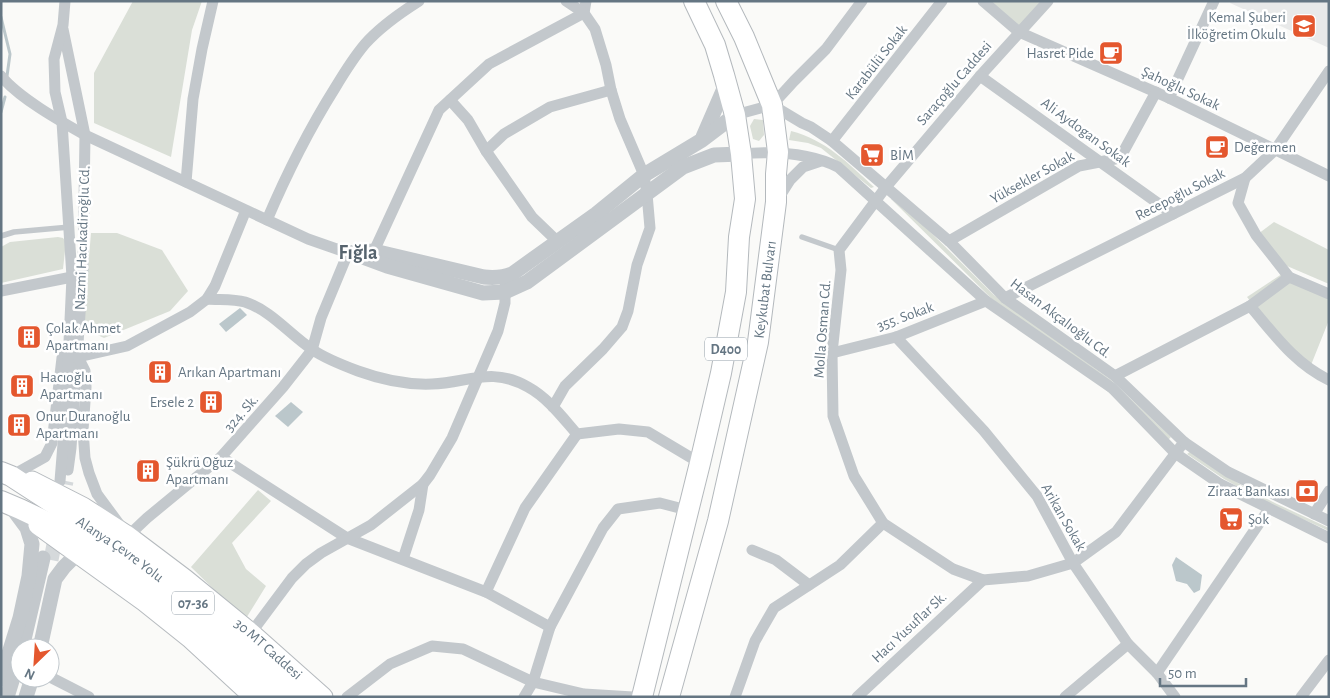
<svg xmlns="http://www.w3.org/2000/svg" width="1330" height="698" font-family="'Alegreya Sans',sans-serif">
	<rect width="100%" height="100%" fill="#fafaf8"/>
	<path fill="#e8e9e9" d="M1231,1h98v47l-99,-45z"/>
	<g fill="#dadfd7">
		<path d="M133,1h69l-10,29 -21,127 -77,-34v-50z"/>
		<path d="M986,1h59l-26,28z"/>
		<path d="M754,119l9,1 1,15 -5,6 -6,-2 -3,-13z"/>
		<path d="M791,131c35,9 57,32 83,56l-3,1 -50,-40 -13,-5 -19,-3z"/>
		<path d="M894,196l100,99 117,85 60,57 -3,3 -177,-142 -100,-99z"/>
		<path d="M1274,222l55,28v34l-42,-18 -29,-32z"/>
		<path d="M91,233h26l45,17 26,41 -18,20 -66,27 -21,-10z"/>
		<path d="M58,237l5,1 3,4 -3,27 -62,14v-36l9,-5z"/>
		<path d="M1285,272l44,18v30l-18,45 -32,-27 -32,-41z"/>
		<path d="M1191,451l34,24 21,13 31,16 52,24v3l-66,-30 -39,-22 -37,-25z"/>
		<path d="M258,490l13,11 -39,42 14,26 20,17 -21,34 -54,-53z"/>
	</g>
	<g fill="#bbc7cb">
		<path d="M240,308l7,7 -21,17 -7,-8z"/>
		<path d="M291,402l12,10 -15,15 -13,-11z"/>
		<path d="M1176,557l26,18 -2,15 -6,3 -7,-9 -11,-3 -4,-16z"/>
	</g>
	<g fill="none" stroke-linecap="round" stroke-linejoin="round">
		<g stroke="#bbc7cb" stroke-width="3">
			<path d="M1,17l9,37 -3,22"/>
			<path d="M1,112l4,-15"/>
		</g>
		<g stroke="#d5d9db" stroke-width="15" stroke-dasharray="15 8" stroke-linecap="butt">
			<path d="M61,507l5,-26"/>
			<path d="M51,560l6,-31"/>
		</g>
		<defs>
			<g id="primary">
				<path id="s1" d="M32,481l51,26 45,29 57,43 66,54 72,64"/>
				<path d="M38,525l107,77 45,36 64,59"/>
			</g>
			<g id="trunk">
				<path id="s2" d="M1,472l10,4 112,73 57,43 120,105"/>
				<path d="M1,501c102,40 194,123 275,196"/>
				<path d="M642,697l58,-234 21,-90 15,-81 3,-55 6,-38 -4,-45 -6,-39 -11,-40 -9,-30 -21,-44"/>
				<path id="s3" d="M669,697l49,-176 40,-179 18,-140v-28l2,-22 -6,-47 -28,-68 -18,-36"/>
			</g>
		</defs>
		<use href="#primary" stroke="#b5babe" stroke-width="21"/>
		<use href="#trunk" stroke="#b4b9bd" stroke-width="22"/>
		<g stroke="#c3c8cc" stroke-width="5.5">
			<path d="M1,236l13,-4 56,-5"/>
			<path d="M802,237l37,13"/>
		</g>
		<g stroke="#c3c8cc" stroke-width="11">
			<path d="M983,1l36,31 150,66 160,78"/>
			<path d="M1048,1l-68,75 -94,111 -47,63 2,20 -9,83 1,63 21,60 29,47 70,46 30,11 45,-4 45,-13 43,-31 68,-90"/>
			<path d="M63,29l22,106 -2,134 -12,179 -3,22"/>
			<path d="M1,76c18,22 59,45 84,59l223,104 40,14 -27,65 -9,32 -29,37 -62,70 -74,61 -19,18 -31,-42 -8,-21 -4,-15 -2,-28 3,-43 -1,-16 -7,-14 49,-11 63,-34 17,-13 8,-13 31,-76"/>
			<path d="M980,76l193,138"/>
			<path d="M1169,98l45,-97"/>
			<path d="M450,100l18,20 18,31 46,66 26,25"/>
			<path d="M772,105l22,-24 32,-32 36,-48"/>
			<path d="M735,115l37,-10 30,18 9,4 21,14 117,100 56,57 110,78 69,66 44,30 101,49"/>
			<path d="M832,141l110,-140"/>
			<path d="M486,151l18,-17 46,-27 61,-17"/>
			<path d="M741,154c33,-3 67,-2 97,13l148,134 126,87 63,65 45,31 109,54"/>
			<path d="M1245,178l-7,25 18,32 33,42 40,17"/>
			<path d="M186,182l7,-83 9,-50 11,-48"/>
			<path d="M778,199l12,-19 13,-13 18,-6"/>
			<path d="M267,220c20,-47 41,-89 68,-132 9,-15 19,-31 30,-44 15,-17 35,-31 54,-43"/>
			<path d="M949,241l130,-75 41,-8 36,-66"/>
			<path d="M374,251l65,-141 50,-46 95,-51 2,-12"/>
			<path d="M1,291l71,-14"/>
			<path d="M1005,298l240,-120 30,-28 54,-79"/>
			<path d="M207,299c12,1 27,0 38,3 27,9 45,33 68,48 13,9 29,15 45,21 22,8 50,14 74,13 36,-1 59,-18 96,3 20,11 34,30 49,47l42,-5 29,3 52,31"/>
			<path d="M1250,306c24,28 45,58 79,74"/>
			<path d="M896,337l88,94 53,65 36,67 55,81 29,29 18,24"/>
			<path d="M832,353l64,-16 90,-36"/>
			<path d="M1115,376l135,-70 39,-29"/>
			<path d="M553,407l12,-21 38,-37 19,-22 6,-16 9,-46 13,-37 -3,-34 -3,-19 -24,-56 -9,-29 -5,-25 -11,-36 -11,-16 -18,-12"/>
			<path d="M221,457l126,81 139,54 64,35 53,-99 15,-19 42,-6 27,7"/>
			<path d="M11,476l34,-19 7,-14 10,-85 3,-7"/>
			<path d="M60,481l6,-74 6,-130 -10,-155 -7,-30 -1,-33 9,-34 2,-24"/>
			<path d="M1314,514l15,-23"/>
			<path d="M752,550l24,10 33,25"/>
			<path d="M403,559l16,-49 4,-26"/>
			<path d="M486,592l39,-84 52,-74"/>
			<path d="M251,633l41,-55 14,-14 15,-11 50,-28 52,-41 7,-9 22,-37 46,-107 7,-28v-17"/>
			<path d="M1157,673l112,-164"/>
			<path d="M50,677l39,20"/>
			<path d="M347,697l43,-33 42,-18 31,3 70,33 51,12 49,3"/>
			<path d="M524,697l9,-15 17,-55"/>
			<path d="M735,697l20,-56 19,-33 66,-43 43,-42"/>
			<path d="M857,697l126,-117"/>
			<path d="M1065,697l63,-53"/>
			<path d="M1301,697l28,-37"/>
		</g>
		<g stroke="#c3c8cc" stroke-width="15">
			<path d="M703,137l23,-53"/>
			<path d="M348,253l26,-2 110,26c10,1 18,1 28,-3l84,-60 48,-39 58,-35 33,-25"/>
			<path d="M360,256l27,10 96,27 22,-1 22,-10 156,-115 31,-12 27,-1"/>
			<path d="M22,648l21,-90"/>
			<path d="M40,648l15,-69 9,-12 13,-13"/>
			<path d="M1,679l19,-61 9,-42 3,-32 -5,-16 -17,-23"/>
			<path d="M7,697l13,-42"/>
			<path d="M26,697l6,-19"/>
		</g>
		<use href="#primary" stroke="#fff" stroke-width="19"/>
		<use href="#trunk" stroke="#fff" stroke-width="20"/>
	</g>
	<defs>
		<symbol id="school-square" viewBox="-11 -11 22 22"><rect x="-9" y="-9" width="18" height="18" rx="4" fill="#e4572e" stroke="#fff"/><path d="M0-5L7-2L0 1L-7-2ZM-4 1L0 2.5L4 1V4Q0 6-4 4Z" fill="#fff"/></symbol>
		<symbol id="cafe-square" viewBox="-11 -11 22 22"><rect x="-9" y="-9" width="18" height="18" rx="4" fill="#e4572e" stroke="#fff"/><path d="M-5.5-4.5H6V0H3Q3 3.5 0 3.5H-2.5Q-5.5 3.5-5.5 0ZM3-3.2v2h1.7v-2ZM-6 4.5H4V6H-6Z" fill="#fff"/></symbol>
		<symbol id="supermarket-square" viewBox="-11 -11 22 22"><rect x="-9" y="-9" width="18" height="18" rx="4" fill="#e4572e" stroke="#fff"/><path d="M-6-5.5h2.5l.6 2H6L4.5 2H-2.5L-4.4-4H-6ZM-1.5 3.2a1.3 1.3 0 1 0 .1 0ZM3 3.2a1.3 1.3 0 1 0 .1 0Z" fill="#fff"/></symbol>
		<symbol id="building-square" viewBox="-11 -11 22 22"><rect x="-9" y="-9" width="18" height="18" rx="4" fill="#e4572e" stroke="#fff"/><path d="M-4-6H4V6H1V3H-1V6H-4ZM-2.5-4.3h1.7v1.8h-1.7ZM.8-4.3h1.7v1.8H.8ZM-2.5-1h1.7V.8h-1.7ZM.8-1h1.7V.8H.8Z" fill="#fff"/></symbol>
		<symbol id="bank-square" viewBox="-11 -11 22 22"><rect x="-9" y="-9" width="18" height="18" rx="4" fill="#e4572e" stroke="#fff"/><path d="M-6-4H6V4H-6ZM0-2.3a2.3 2.3 0 1 0 0 4.6a2.3 2.3 0 1 0 0-4.6Z" fill="#fff"/></symbol>
	</defs>
	<g fill-rule="evenodd">
		<use href="#school-square" x="1290" y="12" width="28" height="28"/>
		<use href="#cafe-square" x="1097" y="39" width="28" height="28"/>
		<use href="#cafe-square" x="1203" y="133" width="28" height="28"/>
		<use href="#supermarket-square" x="858" y="141" width="28" height="28"/>
		<use href="#building-square" x="15" y="323" width="28" height="28"/>
		<use href="#building-square" x="146" y="358" width="28" height="28"/>
		<use href="#building-square" x="8" y="372" width="28" height="28"/>
		<use href="#building-square" x="197" y="388" width="28" height="28"/>
		<use href="#building-square" x="5" y="411" width="28" height="28"/>
		<use href="#building-square" x="134" y="457" width="28" height="28"/>
		<use href="#bank-square" x="1293" y="477" width="28" height="28"/>
		<use href="#supermarket-square" x="1217" y="505" width="28" height="28"/>
	</g>
	<g text-anchor="middle" stroke-width="5" stroke-linejoin="round" paint-order="stroke">
		<g fill="#fff" stroke="#939fa8" stroke-width="1">
			<rect x="705" y="337.5" width="42" height="23" rx="4"/>
			<rect x="172" y="591.5" width="42" height="23" rx="4"/>
		</g>
		<g font-size="14" font-weight="bold" fill="#657683">
			<text x="726" y="354">D400</text>
			<text x="193" y="608">07-36</text>
		</g>
		<g font-size="15" fill="#657683" stroke="#fff" text-anchor="start">
			<text x="1286" y="22" text-anchor="end">Kemal Şuberi<tspan x="1286" dy="17">İlköğretim Okulu</tspan></text>
			<text x="1094" y="58" text-anchor="end">Hasret Pide</text>
			<text x="1234" y="152">Değermen</text>
			<text x="890" y="160">BİM</text>
			<text x="46" y="333">Çolak Ahmet<tspan x="46" dy="17">Apartmanı</tspan></text>
			<text x="178" y="377">Arıkan Apartmanı</text>
			<text x="40" y="382">Hacıoğlu<tspan x="40" dy="17">Apartmanı</tspan></text>
			<text x="194" y="407" text-anchor="end">Ersele 2</text>
			<text x="36" y="421">Onur Duranoğlu<tspan x="36" dy="17">Apartmanı</tspan></text>
			<text x="166" y="467">Şükrü Oğuz<tspan x="166" dy="17">Apartmanı</tspan></text>
			<text x="1290" y="496" text-anchor="end">Ziraat Bankası</text>
			<text x="1248" y="524">Şok</text>
		</g>
		<g font-size="15" fill="#657683" stroke="#fff">
			<text transform="translate(876 62) rotate(-52)" y="5">Karabülü Sokak</text>
			<text transform="translate(954 83) rotate(-49)" y="5">Saraçoğlu Caddesi</text>
			<text transform="translate(1181 88) rotate(25)" y="5">Şahoğlu Sokak</text>
			<text transform="translate(1086 132) rotate(36)" y="5">Ali Aydogan Sokak</text>
			<text transform="translate(1032 177) rotate(-29)" y="5">Yüksekler Sokak</text>
			<text transform="translate(1180 194) rotate(-27)" y="5">Recepoğlu Sokak</text>
			<text transform="translate(82 238) rotate(-88)" y="5">Nazmi Hacıkadiroğlu Cd.</text>
			<text dy="5" stroke="none"><textPath href="#s3" startOffset="419">Keykubat Bulvarı</textPath></text>
			<text transform="translate(905 316) rotate(-20)" y="5">355. Sokak</text>
			<text transform="translate(1061 318) rotate(37)" y="5">Hasan Akçalıoğlu Cd.</text>
			<text transform="translate(822 329) rotate(-86)" y="5">Molla Osman Cd.</text>
			<text transform="translate(241 413) rotate(-49)" y="5">324. Sk.</text>
			<text transform="translate(1064 517) rotate(60)" y="5">Arikan Sokak</text>
			<text dy="5" stroke="none"><textPath href="#s2" startOffset="142">Alanya Çevre Yolu</textPath></text>
			<text transform="translate(909 627) rotate(-43)" y="5">Hacı Yusuflar Sk.</text>
			<text dy="5" stroke="none"><textPath href="#s1" startOffset="291">30 MT Caddesi</textPath></text>
		</g>
		<g font-size="20" font-weight="bold" fill="#57646e" stroke="#fff">
			<text x="358" y="259">Fığla</text>
		</g>
	</g>
	<rect width="1330" height="698" fill="none" stroke="#657683" stroke-width="5"/>
	<g transform="translate(35 663) rotate(205)"><circle r="24" fill="#ffffff" stroke="#c1c8cd"/>
	<path d="M0-4L9 19L0 12L-9 19Z" fill="#e4572e"/>
	<text y="-8" font-size="14" font-weight="bold" text-anchor="middle" fill="#657683">N</text>
	</g>
	<path d="M1160 678v8h86v-8" fill="none" stroke="#657683" stroke-width="2.5"/>
	<text x="1168" y="678" font-size="15" fill="#657683" stroke="#ffffff" stroke-width="4" paint-order="stroke">50 m</text>
</svg>
